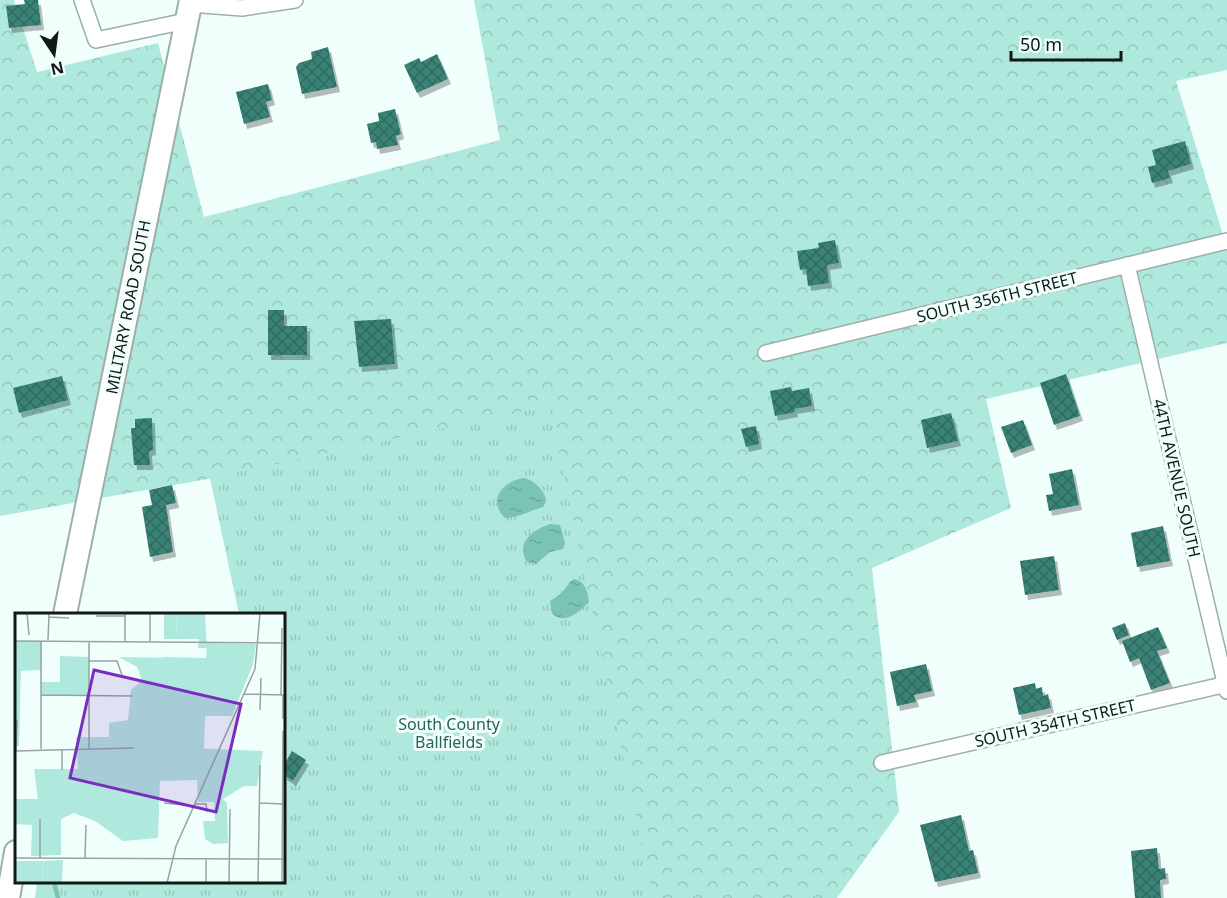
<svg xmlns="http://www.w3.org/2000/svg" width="1227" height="898" font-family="'Noto Sans',sans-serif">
	<defs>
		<pattern id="forest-crowns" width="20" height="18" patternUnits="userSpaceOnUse" patternTransform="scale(1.5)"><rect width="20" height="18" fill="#afe8dc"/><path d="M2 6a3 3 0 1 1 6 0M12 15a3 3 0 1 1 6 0" fill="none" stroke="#96c6bc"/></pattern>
		<pattern id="park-tufts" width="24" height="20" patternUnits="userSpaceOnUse" patternTransform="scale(1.5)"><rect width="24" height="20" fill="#afe8dc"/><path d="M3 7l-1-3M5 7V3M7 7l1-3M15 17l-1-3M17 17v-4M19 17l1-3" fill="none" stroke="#96c6bc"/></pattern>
		<pattern id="water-ripples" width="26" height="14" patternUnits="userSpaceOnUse" patternTransform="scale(1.5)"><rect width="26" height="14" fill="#7bc3b5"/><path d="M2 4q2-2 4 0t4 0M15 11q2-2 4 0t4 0" fill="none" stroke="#69a79b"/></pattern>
		<pattern id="building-cross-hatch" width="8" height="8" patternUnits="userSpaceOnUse" patternTransform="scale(1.5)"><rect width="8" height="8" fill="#3a8276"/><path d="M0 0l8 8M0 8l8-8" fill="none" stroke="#2f6a60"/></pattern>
		<filter id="shadow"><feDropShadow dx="3" dy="5" stdDeviation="0" flood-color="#0004"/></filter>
	</defs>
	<rect width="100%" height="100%" fill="#f1fffc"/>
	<path fill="url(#forest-crowns)" d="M0,0h14l23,72 121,-29 46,174 296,-77 -26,-140h753v70l-51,11 51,167v95l-241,56 25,109 -139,60 27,244 -62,86h-267l-47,-475 -523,93z"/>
	<path fill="url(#park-tufts)" d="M549,406l104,492h-618l2,-16h247v-268h-45l-29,-136z"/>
	<g fill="url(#water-ripples)">
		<path d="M523,478c10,1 23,13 23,24l-3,5c-11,3 -29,12 -38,11 -18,-18 -3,-36 18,-40z"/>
		<path d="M550,524l10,1 5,18 -2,6 -13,3 -14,12 -9,-2c-12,-20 6,-32 23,-38z"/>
		<path d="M574,579c11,2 14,12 15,23 -10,10 -25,24 -37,11l-2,-12 11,-7 9,-12z"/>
	</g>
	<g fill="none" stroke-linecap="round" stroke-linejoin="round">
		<path stroke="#7bc3b5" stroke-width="4.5" d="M54,882l4,16"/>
	</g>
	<g fill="url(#building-cross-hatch)" filter="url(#shadow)">
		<path d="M24,0h14l3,25 -32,3 -3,-22 19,-2z"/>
		<path d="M328,47l9,40 -35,7 -6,-27 3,-4 13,-4 -1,-7z"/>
		<path d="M437,54l11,25 -31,14 -13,-28 15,-7 2,4z"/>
		<path d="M268,84l4,16 -6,2 4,15 -26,7 -8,-32z"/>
		<path d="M395,109l6,25 -5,2 2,9 -21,4 -1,-7 -5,1 -4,-19 12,-3 -1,-8z"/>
		<path d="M1185,141l6,23 -23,7 2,7 -18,5 -4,-16 8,-2 -4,-15z"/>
		<path d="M835,240l4,23 -12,2 2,18 -21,3 -2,-17 -6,1 -3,-19 22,-3 -1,-5z"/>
		<path d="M268,310h16v16h23v29h-39z"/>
		<path d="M391,319l4,45 -36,3 -5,-46z"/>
		<path d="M1066,374l14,42 -26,9 -14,-42z"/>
		<path d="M62,376l6,24 -49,13 -6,-25z"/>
		<path d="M791,387l1,4 17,-3 3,18 -18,3 1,3 -20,4 -5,-25z"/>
		<path d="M951,413l7,28 -31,7 -6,-28z"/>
		<path d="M152,418l1,32 -4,1 1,14h-16l-3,-37h4v-9z"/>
		<path d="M1023,420l9,25 -21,8 -10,-26z"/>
		<path d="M756,426l3,18 -13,3 -5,-18z"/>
		<path d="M1072,469l7,36 -30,6 -3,-16 7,-1 -4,-20z"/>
		<path d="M172,485l4,18 -10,2 7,47 -23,5 -8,-50 10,-2 -3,-15z"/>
		<path d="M1163,526l7,35 -33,6 -6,-34z"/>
		<path d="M1054,556l5,34 -34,5 -5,-34z"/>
		<path d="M1125,623l4,12 -12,5 -5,-12z"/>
		<path d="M1158,627l9,21 -10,3 13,32 -19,7 -12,-32 -9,4 -8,-21z"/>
		<path d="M926,664l6,27 -18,4 2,7 -19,4 -7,-34z"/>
		<path d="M1035,683l1,6 6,-2 1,9 5,-2 3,14 -32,7 -6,-27z"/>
		<path d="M292,751l14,9 -13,21 -9,-6v-10z"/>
		<path d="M961,815l8,36 4,-1 5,23 -43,9 -15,-57z"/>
		<path d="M1157,848l2,21 6,-1 1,11 -6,1 1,18h-26l-4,-47z"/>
	</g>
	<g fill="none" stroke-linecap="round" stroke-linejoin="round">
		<defs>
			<g id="minor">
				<path d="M82,0l14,40 90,-19"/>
				<path d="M190,4l52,4 53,-8"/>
				<path d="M1127,265l100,426"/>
				<path d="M766,353l461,-112"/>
				<path d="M882,763l345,-79"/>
			</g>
			<g id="secondary">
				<path d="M65,614l126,-614"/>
				<path d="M8,898l8,-46"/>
			</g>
		</defs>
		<use href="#minor" stroke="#9bb0ab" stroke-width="18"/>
		<use href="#secondary" stroke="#9bb0ab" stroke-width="26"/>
		<use href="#minor" stroke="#fff" stroke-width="15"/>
		<use href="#secondary" stroke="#fff" stroke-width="22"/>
	</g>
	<g text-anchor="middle" stroke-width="6" stroke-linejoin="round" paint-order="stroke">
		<g font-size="16" fill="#111917" stroke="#f1fffc">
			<text transform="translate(997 297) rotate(-14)" y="6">SOUTH 356TH STREET</text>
			<text transform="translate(128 307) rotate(-79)" y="6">MILITARY ROAD SOUTH</text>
			<text transform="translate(1177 478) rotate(77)" y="6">44TH AVENUE SOUTH</text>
			<text transform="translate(1055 723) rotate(-13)" y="6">SOUTH 354TH STREET</text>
		</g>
		<g font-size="16" fill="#296359" stroke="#f1fffc">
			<text x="449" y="730">South County<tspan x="449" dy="18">Ballfields</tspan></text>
		</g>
	</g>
	<g transform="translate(15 613)">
		<rect width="270" height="270" fill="#f1fffc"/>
		<path d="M149,0h12l1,26h-13z" fill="#afe8dc"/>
		<path d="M161,0h29l2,35h-9l1,-9h-22zM0,28h27l-1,29 -20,1 -2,75h-4zM45,43l29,1v39l-48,-1v-13h19zM104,44l60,1 -14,89 98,4 -6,35h-13l-21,13 4,4 1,40 -15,1 -8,-5 -2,-18h12l-1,-19h-16l-1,-22 -37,1 -2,57 -35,3 -28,-20 -21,-8 -13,6v36l-30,1 1,-31 -17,-1v-25h23l-4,-30h44l-2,-32h33v-14l19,-3 3,-30 11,-10 -5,-13zM48,247l-1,23h-20l1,-22z" fill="#afe8dc"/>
		<path d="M192,30l49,1 -3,20 -21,52h-27l-1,33 -42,-1 1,-91 43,1zM0,248h28l-1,22h-27z" fill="#afe8dc"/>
		<path fill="none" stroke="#97a3a0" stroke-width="1.5" d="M12,0l2,22M110,0v28M135,0v28M81,3h29M34,4l20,1M33,27l1,-27M0,28l270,2M26,28v108M74,48h28l5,14M229,81l39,1v24M26,82l91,1M266,82l1,-67M245,97l1,-32M74,136v-108M0,138l119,-3M1,138l1,-31M47,157v-21M149,190l30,3M244,190l26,1M179,191h12l1,8M0,245l270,1M25,245v-39M70,245l1,-33M191,246v24M152,270l9,-37 79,-177 5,-56M214,270l1,-74M243,270l2,-118M267,270l1,-152"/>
		<path fill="#7b2cbf" fill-opacity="0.15" stroke="#7b2cbf" stroke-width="3" d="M79,57l147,34 -25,108 -146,-34z"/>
		<rect width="270" height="270" fill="none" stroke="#111917" stroke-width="3"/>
	</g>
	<g transform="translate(54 54) rotate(167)" stroke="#f1fffc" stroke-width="4.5" paint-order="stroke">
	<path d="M0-4.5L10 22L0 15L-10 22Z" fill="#111917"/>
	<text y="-9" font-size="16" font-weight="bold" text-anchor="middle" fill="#111917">N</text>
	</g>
	<path d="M1011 51v9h110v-9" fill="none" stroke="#111917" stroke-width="3"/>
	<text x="1020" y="51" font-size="18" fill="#111917" stroke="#f1fffc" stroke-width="4.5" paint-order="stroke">50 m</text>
</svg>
